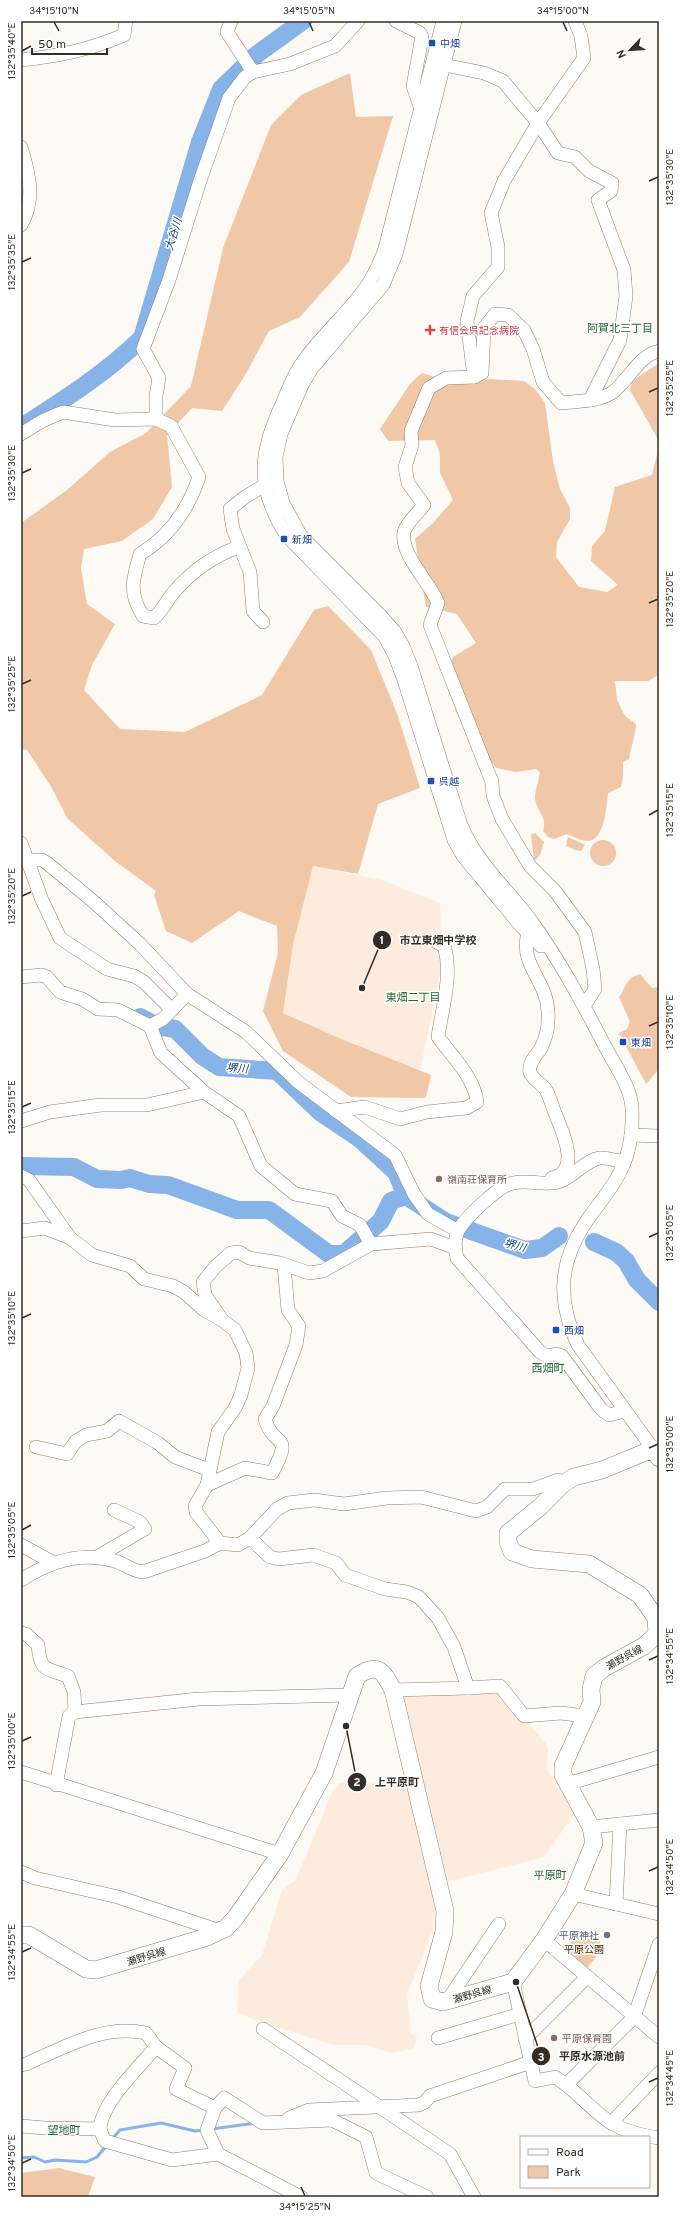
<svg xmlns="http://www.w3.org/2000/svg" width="680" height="2218" font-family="Overpass,'Noto Sans JP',sans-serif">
	<rect width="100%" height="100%" fill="#fdf9f5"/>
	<g fill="#fdecde">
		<path d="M313,866l69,14 58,23 2,61 -22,107 -81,-33 -56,-25 10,-68z"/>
		<path d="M500,1689l46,55 2,6 -2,18 28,46 -30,43 -101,26 -46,-192z"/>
		<path d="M339,1783l71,1 27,114 -4,31 -26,66 4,39 6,3 -3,11 -22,5 -26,-8h-33l-78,-25 -18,-8 2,-32 23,-25 20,-65 14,-10 36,-88z"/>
	</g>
	<g fill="#f0c8a7">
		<path d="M350,73l6,44 37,-1 -44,146 -49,55 -31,14 -25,46 -22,34 -30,-3 -25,27 5,52 -19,32 -31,22 -38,8 -3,19 6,36 28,20 -23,41 -8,25 36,39 65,3 77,-37 52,-85 14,-4 43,44 27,66 22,72 -42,16 -20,70 -45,-8 -20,79 -10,68 56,25 92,37 -5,23 -75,-1 -68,-46 -20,-40 15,-58 -1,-27 -38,-15 -47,32 -26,-12 -12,-36 2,-4 -40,-29 -49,-44 -15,-30 -25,-38 -6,-1v-226l46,-33 43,-38 36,-19 45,-47 32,-138 48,-123 30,-30z"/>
		<path d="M659,363v78l-29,-51 2,-9z"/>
		<path d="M422,373l32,10 36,-4 34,2 11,8 10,14 8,58 7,28 10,19v11l-13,23 -1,15 23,30 28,5 11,-7 -27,-24 1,-15 13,-15 10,-44 37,-12 7,-29v229l-11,6h-33l2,19 8,16 11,8c-1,14 -5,22 -7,35l-6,3v14l-2,11 -13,6c-1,13 -4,48 -20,48 -7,0 -15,-5 -21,-7l-13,5 -6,-2 -5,-6c5,-14 -7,-20 -8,-33 0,-8 4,-18 5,-26l-4,-3 -20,3 -20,-4 -40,-56 -10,-34 7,-21 23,-14 -19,-29 -31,-7 -11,-68 17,-15 21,-24 -13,-27v-19l-5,-14 -47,1 -8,-12 30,-45z"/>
		<path d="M535,833l9,9 -4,13 -6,6 -3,-27z"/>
		<path d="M568,837l17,8 -4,6 -6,-1 -9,-4z"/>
		<circle cx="603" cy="853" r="13"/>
		<path d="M640,974l12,14 7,-1v82l-13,15 -27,-51 8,-4 3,-7 -11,-25c7,-10 7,-19 21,-23z"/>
		<path d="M578,1935l22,4v12l-14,19 -21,-21z"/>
		<path d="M59,2168l36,9 -7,20h-67v-24z"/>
	</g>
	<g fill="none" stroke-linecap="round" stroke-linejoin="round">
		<g stroke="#86b4e8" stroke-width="3">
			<path d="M212,2129l44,-6"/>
			<path d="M112,2139l8,-9 41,-7 34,8 9,-1"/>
			<path d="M21,2158l13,-1 11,5 10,-2 31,2 11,-5 10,-12"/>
		</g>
		<g stroke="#86b4e8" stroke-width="18">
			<path d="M23,426c42,-27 83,-53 119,-88l58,-196 21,-53 35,-34 47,-34"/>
			<path d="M140,1017l17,9 18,3 27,27 17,11 58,4 43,41 40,27 36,33 10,24"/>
			<path d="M21,1166l53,1 23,12 24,1 9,-2 19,6 19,1 69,25h32l60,44h15l37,-33 10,-20 15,-5 40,26 79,28 17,-2 17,-12"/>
			<path d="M594,1242l22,10 10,9 11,19 22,22"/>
		</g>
		<defs>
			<g id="minor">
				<path d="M231,21l-4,11 26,40"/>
				<path d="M396,21l24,12 2,4 -9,49 8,23"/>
				<path d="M443,21l-59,231c-5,12 -10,24 -18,35 -18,26 -42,46 -61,72 -10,13 -16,28 -22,43 -24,50 -28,85 4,134l98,101 10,19 9,24 50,160 9,16 58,70 20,20"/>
				<path d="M455,21l-59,233 -13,31 -71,83 -10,17 -21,49 -5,23 1,24 6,22 18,33 79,79 15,17 8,14 8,20 50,159c17,40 46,63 71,97 30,42 51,82 75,128 9,17 24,38 25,58 1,21 -1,42 -11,62 -9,20 -25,36 -37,55 -26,40 -26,78 -6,120l75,104"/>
				<path d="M21,60c38,-4 68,-10 103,-25l2,-14"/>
				<path d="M444,65l40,8 19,8 35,42 20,30 17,4 14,14 23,12 -1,8 -13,9 26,70 2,26 -6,44 -30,60"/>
				<path d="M21,147c8,26 15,53 0,78"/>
				<path d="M474,377l-7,-56 6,-25 25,-29v-20l-7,-34 13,-32 34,-58 46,-65 -3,-22 -6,-15"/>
				<path d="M156,419v-23l3,-18 -16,-29 26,-69 31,-99 29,-83 16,-21 8,-5 37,-8 45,-18 23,-25"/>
				<path d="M21,434l21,-13 21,-9 52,8 41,-1 15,7 28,51c-11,33 -29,59 -59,77 -7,25 -12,38 3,62l11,2c8,-7 12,-16 19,-25 18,-21 39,-37 66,-46"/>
				<path d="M263,622l-10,-11 -3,-39 -17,-43 -3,-20 15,-12 20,-12"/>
				<path d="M21,843l21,57 18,38 47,31 27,7 10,6 28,28"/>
				<path d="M21,860h21l5,3 47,39 46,42 47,50 59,38 52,50 97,73 19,39 14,20 30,17"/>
				<path d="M528,933c-9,32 19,47 20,79 1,12 -2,26 -7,36 -4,7 -13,14 -11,24 2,8 12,11 16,18 4,7 6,16 9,23 7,18 27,58 -3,65"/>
				<path d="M21,977l20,-2 6,2 13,15 22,7 16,10 20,1 32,16 11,27 43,39 35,24 22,50 34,28 37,7 10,15 18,9 11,19"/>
				<path d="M584,1006l11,-17 -2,-20 -8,-37 -30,-41 -25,-25 -28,-47 -9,-23 -1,-14 -62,-157 8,-22c-8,-21 -38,-48 -34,-71 2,-9 15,-20 20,-27l-16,-22 -3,-16 7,-22 -1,-14 18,-43 17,-10 28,-1 8,-4 2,-45 11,-14 13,1 16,15 9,19 10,33 18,21c16,-2 38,-1 52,-11 15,-11 26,-37 46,-41"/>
				<path d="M150,1026l13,-7 24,-25"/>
				<path d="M336,1111l29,-4 35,12 27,-7 39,-4 11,-6c-2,-24 -26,-47 -39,-65 4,-28 15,-63 6,-91l-6,-3"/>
				<path d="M21,1121l29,-9 51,-7h46l57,-13"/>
				<path d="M631,1135l28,1"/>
				<path d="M624,1162c-7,-1 -17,-5 -24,-4 -14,2 -26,18 -39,23 -15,6 -32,-2 -48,2 -14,2 -48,35 -55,48 -4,8 -3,18 -1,27l83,94 7,4 9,-2 6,2 39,53 8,6 16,-4"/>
				<path d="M21,1176l8,4 41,58"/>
				<path d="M21,1231l24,-3 25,10 22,17 38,11 14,13 29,7 11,6 20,18 18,10 13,10 11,23 2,15 -7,27 -6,13 -17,24 -11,53 -12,21 1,6 24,31 18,2 12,-7 27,-29 11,-6 26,-3 30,4 43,-6 34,-1 55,14 11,-4 18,-18h28l25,-9 5,4"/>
				<path d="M220,1317l-15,-22 -2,-13 12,-15 16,-14 8,-1 10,6 31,5 29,10 14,-2 48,-27 60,-5 24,9"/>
				<path d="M36,1447l31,7 9,-13 10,-6 21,-4 12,-10 39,22 17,14 34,13"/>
				<path d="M207,1485l38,-17 27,5c23,-42 1,-24 -7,-54l8,-13 23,-61 3,-19 -11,-16 -4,-45"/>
				<path d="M250,1538l20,19 9,2 34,-4 23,8 9,12 40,14 22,3 12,5 19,21 16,29 14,41 -75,2"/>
				<path d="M21,1545l31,17"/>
				<path d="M97,1557l48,-28 -5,-7 -26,-12"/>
				<path d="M21,1580c29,-19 60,-29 94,-19 10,3 17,10 28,11l62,-21 15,-8"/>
				<path d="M21,1633l5,1 12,11c2,26 7,23 30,31l6,16 1,20"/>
				<path d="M468,1688l32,-2 24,30 37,-3 24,3"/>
				<path d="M21,1772l259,82"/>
				<path d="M567,1784l92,-27"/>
				<path d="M56,1785l13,-69 6,-4 124,-13 150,-4"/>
				<path d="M591,1827l68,-7"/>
				<path d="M21,1872l14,6 83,19 102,34"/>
				<path d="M573,1894l86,20"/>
				<path d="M616,1904l4,-80"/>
				<path d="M544,1940l115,97"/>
				<path d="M513,1982l22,99 20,-4c22,13 37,35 58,47 14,8 29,11 46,14"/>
				<path d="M447,2001l52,-77"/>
				<path d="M263,2029l187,125 24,43"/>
				<path d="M438,2038l82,-24"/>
				<path d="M525,2039l62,-62"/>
				<path d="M156,2047c-17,20 -52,53 -56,80 0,4 3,10 5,14l67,19 46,-6 83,43"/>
				<path d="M21,2065l5,-1c40,-17 76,-40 120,-31l10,14 29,21 -9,21 39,19"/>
				<path d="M567,2084l67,-67 25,-73"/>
				<path d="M289,2118l20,-8 110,-5 6,-3 5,-6 101,-34"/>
				<path d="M611,2123l48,-50"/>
				<path d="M21,2126l24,2 55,1"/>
				<path d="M218,2154l-11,-24 8,-22 9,-10 39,25 69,-3 34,17 10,36 51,24"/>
			</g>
			<path id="major" d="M21,1935h8l57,34 10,1 111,-33 19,-9 10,-11 44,-63 44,-81 33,-97c21,-14 26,-5 36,14l52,221 -1,21 -15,54 3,13 11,3 70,-20 31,-42 29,-46 21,-51 -3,-16 -28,-52v-9l29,-64 -1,-13 3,-13 10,-8 40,-22 13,-12 -1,-16 -16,-23 -51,-31 -57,-5 -20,-7 -4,-10v-9l32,-26 23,-23 11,-7 28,-7 51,-21 6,9"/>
		</defs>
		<use href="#minor" stroke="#927f6f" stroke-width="14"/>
		<use href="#major" stroke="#927f6f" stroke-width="18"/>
		<use href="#minor" stroke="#fff" stroke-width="13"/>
		<use href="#major" stroke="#fff" stroke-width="17"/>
	</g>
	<path fill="none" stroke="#352c26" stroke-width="1.5" d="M54,22l5,9M309,22l4,9M563,22l4,9M22,51l9,-5M649,181l9,-4M22,262l9,-4M649,392l9,-4M22,473l9,-4M649,603l9,-4M22,684l9,-4M649,815l9,-5M22,896l9,-4M649,1026l9,-4M22,1107l9,-4M649,1237l9,-4M22,1318l9,-4M649,1448l9,-4M22,1530l9,-5M649,1660l9,-4M22,1741l9,-4M649,1871l9,-4M22,1952l9,-4M649,2082l9,-4M22,2163l9,-4M301,2187l4,9"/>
	<g fill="#1a4fb4" stroke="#fff" stroke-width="1.5">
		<rect x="428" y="39" width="8" height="8" rx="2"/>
		<rect x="280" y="535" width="8" height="8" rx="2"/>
		<rect x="427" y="777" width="8" height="8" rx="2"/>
		<rect x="619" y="1038" width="8" height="8" rx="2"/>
		<rect x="552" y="1326" width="8" height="8" rx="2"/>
	</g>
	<path fill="#e0444e" stroke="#fff" stroke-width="1.5" d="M428 324h4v4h4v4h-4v4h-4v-4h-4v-4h4z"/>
	<g fill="#8d6e63" stroke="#fff" stroke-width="1.5">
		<circle cx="439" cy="1179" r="4"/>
		<circle cx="554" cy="2038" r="4"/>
	</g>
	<circle fill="#6b7280" stroke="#fff" stroke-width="1.5" cx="607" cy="1935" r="4"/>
	<g text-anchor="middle" stroke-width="3" stroke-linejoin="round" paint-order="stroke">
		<g font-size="10" fill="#164399" stroke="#fff" text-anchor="start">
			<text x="440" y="47">中畑</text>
			<text x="292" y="543">新畑</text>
			<text x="439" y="785">呉越</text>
			<text x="631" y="1046">東畑</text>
			<text x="564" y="1334">西畑</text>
		</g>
		<g font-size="10" fill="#be3a42" stroke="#fff" text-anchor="start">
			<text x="439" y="334">有信会呉記念病院</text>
		</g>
		<g font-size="10" fill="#785e54" stroke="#fff" text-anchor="start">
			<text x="447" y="1183">嶺南荘保育所</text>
			<text x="562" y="2042">平原保育園</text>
		</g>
		<g font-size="10" fill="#352c26" stroke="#fff">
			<text transform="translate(624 1657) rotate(-29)" y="4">瀬野呉線</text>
			<text transform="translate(146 1956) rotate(-17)" y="4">瀬野呉線</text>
			<text transform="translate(472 1994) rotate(-16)" y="4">瀬野呉線</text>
		</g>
		<g font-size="10" fill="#5b616d" stroke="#fff" text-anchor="end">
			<text x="599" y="1939">平原神社</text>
		</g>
		<g font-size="10" fill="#492500" stroke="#fff">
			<text x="584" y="1953">平原公園</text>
		</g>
		<g font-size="11" font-style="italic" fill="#164475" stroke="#fff">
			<text transform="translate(173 234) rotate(-73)" y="4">大谷川</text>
			<text transform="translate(237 1068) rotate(4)" y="4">堺川</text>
			<text transform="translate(515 1245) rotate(15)" y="4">堺川</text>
		</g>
		<g font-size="11" fill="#256435" stroke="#fff">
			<text x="620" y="332">阿賀北三丁目</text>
			<text x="413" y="1001">東畑二丁目</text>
			<text x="548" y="1372">西畑町</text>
			<text x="550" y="1879">平原町</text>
			<text x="64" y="2134">望地町</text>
		</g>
	</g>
	<path fill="none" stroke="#352c26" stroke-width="1.5" d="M362 988L382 940M346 1726L357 1782M516 1982L541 2056"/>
	<g fill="#352c26" stroke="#fff" stroke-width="1.5">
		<circle cx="362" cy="988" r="4"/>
		<circle cx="346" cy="1726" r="4"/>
		<circle cx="516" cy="1982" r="4"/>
		<circle cx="382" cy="940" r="10"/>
		<circle cx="357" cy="1782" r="10"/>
		<circle cx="541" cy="2056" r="10"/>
	</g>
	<g font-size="12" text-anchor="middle" font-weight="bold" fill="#fff">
		<text x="382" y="944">1</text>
		<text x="357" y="1786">2</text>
		<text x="541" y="2061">3</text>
	</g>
	<g font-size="11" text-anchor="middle" font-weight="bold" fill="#352c26" stroke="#fff" stroke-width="3" stroke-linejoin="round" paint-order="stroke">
		<text x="438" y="944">市立東畑中学校</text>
		<text x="397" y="1786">上平原町</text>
		<text x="592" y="2060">平原水源池前</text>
	</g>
	<rect width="680" height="2218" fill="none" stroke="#ffffff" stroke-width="44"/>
	<rect x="520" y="2136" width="130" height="52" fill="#ffffff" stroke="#aeaba8"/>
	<rect x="528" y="2149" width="20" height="6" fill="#ffffff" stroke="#aeaba8"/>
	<text x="556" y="2156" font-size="12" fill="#352c26">Road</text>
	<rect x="528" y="2166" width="20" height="12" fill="#f0c8a7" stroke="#aeaba8"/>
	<text x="556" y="2176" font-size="12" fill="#352c26">Park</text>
	<g transform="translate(630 50) rotate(245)" stroke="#ffffff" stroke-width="3" paint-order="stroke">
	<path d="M0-3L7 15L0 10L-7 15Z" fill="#352c26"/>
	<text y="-6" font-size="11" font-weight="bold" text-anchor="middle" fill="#352c26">N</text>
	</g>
	<path d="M32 48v6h75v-6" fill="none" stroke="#352c26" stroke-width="2"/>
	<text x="38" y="48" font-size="12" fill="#352c26" stroke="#ffffff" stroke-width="3" paint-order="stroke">50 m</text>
	<rect x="22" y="22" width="636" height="2174" fill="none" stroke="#352c26" stroke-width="1.5"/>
	<g font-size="10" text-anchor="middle" fill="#352c26">
		<text x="54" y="14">34°15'10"N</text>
		<text x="309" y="14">34°15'05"N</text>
		<text x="563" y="14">34°15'00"N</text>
		<text transform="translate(11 51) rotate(-90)" y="4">132°35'40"E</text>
		<text transform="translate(669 177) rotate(-90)" y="4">132°35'30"E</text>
		<text transform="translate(11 262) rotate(-90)" y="4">132°35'35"E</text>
		<text transform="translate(669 388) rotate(-90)" y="4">132°35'25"E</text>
		<text transform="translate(11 473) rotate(-90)" y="4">132°35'30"E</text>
		<text transform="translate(669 599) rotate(-90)" y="4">132°35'20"E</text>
		<text transform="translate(11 684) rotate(-90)" y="4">132°35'25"E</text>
		<text transform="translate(669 810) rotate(-90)" y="4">132°35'15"E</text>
		<text transform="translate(11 896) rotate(-90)" y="4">132°35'20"E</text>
		<text transform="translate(669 1022) rotate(-90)" y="4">132°35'10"E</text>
		<text transform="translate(11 1107) rotate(-90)" y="4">132°35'15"E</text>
		<text transform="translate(669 1233) rotate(-90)" y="4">132°35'05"E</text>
		<text transform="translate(11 1318) rotate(-90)" y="4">132°35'10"E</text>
		<text transform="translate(669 1444) rotate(-90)" y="4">132°35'00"E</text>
		<text transform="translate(11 1530) rotate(-90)" y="4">132°35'05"E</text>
		<text transform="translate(669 1656) rotate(-90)" y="4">132°34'55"E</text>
		<text transform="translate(11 1741) rotate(-90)" y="4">132°35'00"E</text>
		<text transform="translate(669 1867) rotate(-90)" y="4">132°34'50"E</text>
		<text transform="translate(11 1952) rotate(-90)" y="4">132°34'55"E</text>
		<text transform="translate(669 2078) rotate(-90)" y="4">132°34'45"E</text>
		<text transform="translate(11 2163) rotate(-90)" y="4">132°34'50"E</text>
		<text x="305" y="2210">34°15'25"N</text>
	</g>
</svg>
